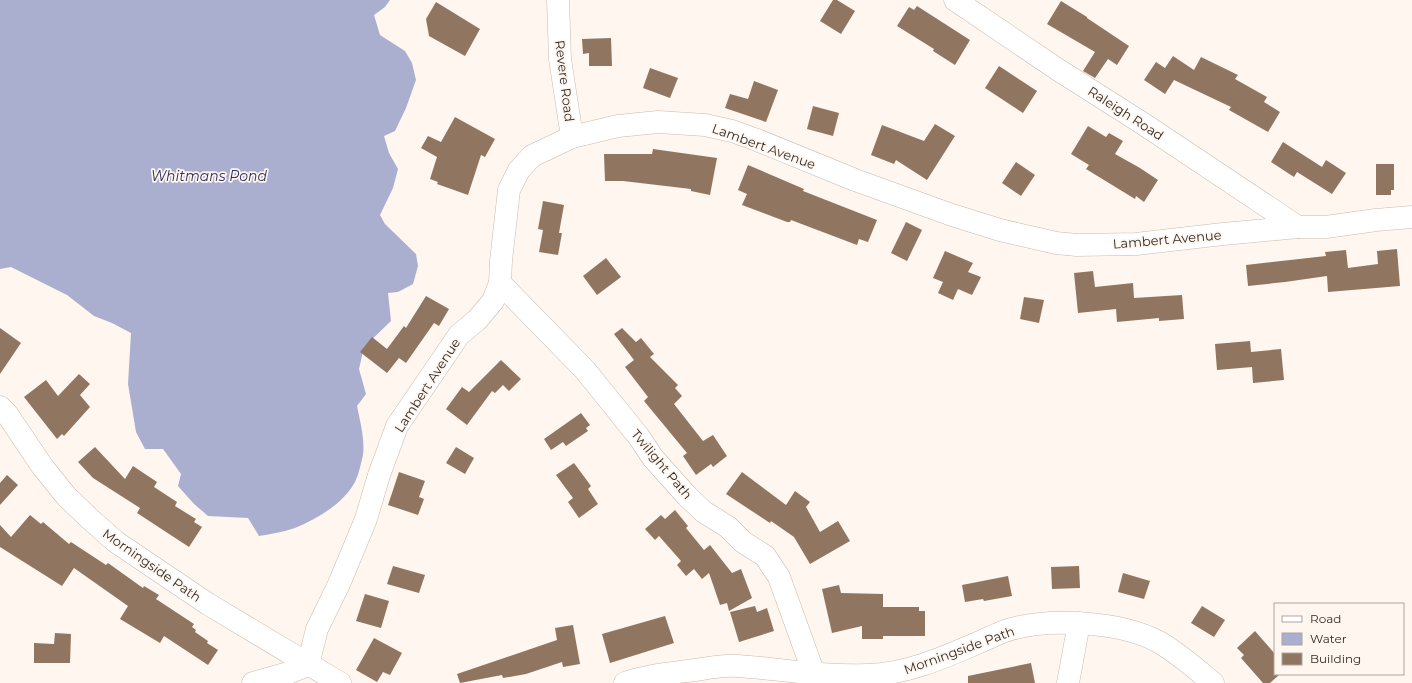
<svg xmlns="http://www.w3.org/2000/svg" width="1412" height="683" font-family="Montserrat,sans-serif">
	<rect width="100%" height="100%" fill="#fff6ef"/>
	<path fill="#abafcf" d="M0,0h390l-5,7 -11,8 6,20 25,16 7,12 4,17 -10,28 -11,23 -11,5 5,17 9,16 -5,19 -13,27 5,9 31,30 2,12 -5,18 -15,8 -10,1 3,28 -27,26 -5,22 7,25 -9,12c3,15 8,33 6,49 -2,8 -4,19 -8,27 -12,22 -38,37 -60,46 -12,4 -24,6 -36,8l-11,-18 -40,-2 -14,-12 -16,-18 3,-12 -18,-25h-18l-9,-17 -8,-48 3,-51 -19,-10 -18,-7 -27,-21 -56,-28 -11,2z"/>
	<g fill="#907660">
		<path d="M833,0h4l18,11 -14,23 -21,-13z"/>
		<path d="M1061,1l26,16v1l42,28 -12,19 -9,-6 -13,19 -12,-7 12,-19 -48,-28z"/>
		<path d="M436,2l44,27 -15,27 -36,-20 -3,-17z"/>
		<path d="M917,6l53,34 -15,25 -22,-14 1,-2 -37,-23 12,-19 5,3z"/>
		<path d="M611,38l1,28h-23v-13l-6,1 -1,-15z"/>
		<path d="M1173,56l21,14 7,-13 37,18 -3,4 32,18 -3,5 16,10 -12,20 -39,-22 2,-3 -57,-27 -9,14 -21,-14 12,-18 9,6z"/>
		<path d="M999,66l38,25 -14,22 -38,-25z"/>
		<path d="M650,68l28,10 -8,20 -27,-10z"/>
		<path d="M754,81l24,9 -12,32 -41,-14 5,-14 18,5z"/>
		<path d="M813,106l26,7 -6,23 -26,-7z"/>
		<path d="M455,117l40,22 -10,18 -4,-2 -13,40 -31,-11 1,-2 -8,-3 7,-22 -16,-9 7,-12 13,6z"/>
		<path d="M935,124l20,12 -28,44 -31,-20 -2,4 -23,-9 11,-30 42,16z"/>
		<path d="M1088,126l18,11 3,-4 14,8 -8,13 25,14 18,12 -14,22 -8,-6 -1,3 -49,-30 3,-4 -18,-11z"/>
		<path d="M1283,142l39,25 4,-7 20,13 -14,21 -35,-22 -3,5 -23,-15z"/>
		<path d="M653,149l64,9 -7,37 -19,-4v-2l-68,-8h-18l-1,-27h48z"/>
		<path d="M1016,162l19,13 -14,21 -19,-13z"/>
		<path d="M1376,164h18v26h-3v5h-15z"/>
		<path d="M748,165l56,24 -1,2 74,29 -9,22 -9,-3 -2,6 -66,-25 -1,2h-3l-45,-17 5,-11 -9,-4z"/>
		<path d="M543,201l21,4 -5,28h3l-4,22 -19,-3 4,-22 -5,-1z"/>
		<path d="M906,222l16,8 -15,31 -16,-8z"/>
		<path d="M1397,249l3,37 -72,6 -1,-16 -42,6 -37,4 -2,-21 80,-9 -1,-4 21,-2 2,18 30,-4 -1,-13z"/>
		<path d="M945,251l28,12 -5,9 13,5 -9,18 -14,-6 -5,11 -15,-7 5,-11 -10,-4z"/>
		<path d="M606,258l15,19 -24,18 -14,-19z"/>
		<path d="M1093,271l2,16 38,-4 1,15 48,-3 2,24 -25,2v-3l-42,4 -1,-13 -38,4 -4,-40z"/>
		<path d="M426,296l23,13 -10,17 -5,-3 -28,40 -7,-5 -12,15 -27,-21 12,-15 15,12 17,-23 2,2z"/>
		<path d="M1024,297l20,3 -5,23 -19,-4z"/>
		<path d="M0,328l21,15 -21,31z"/>
		<path d="M622,328l14,14 5,-4 13,16 -4,3 28,28 -3,3 7,8 -8,8 29,37 10,-6 14,21 -14,11 -2,-3 -15,11 -13,-19 4,-3 -43,-52 4,-4 -23,-30 9,-7 -20,-26z"/>
		<path d="M1250,341l1,11 30,-3 3,31 -31,3 -1,-16 -35,3 -2,-26z"/>
		<path d="M501,360l20,19 -12,12 -6,-6 -8,8 -3,-2 -25,34 -21,-16 16,-22 7,5z"/>
		<path d="M79,374l11,10 -10,11 10,12 -26,29 -2,-2 -5,5 -33,-42 22,-17 12,16z"/>
		<path d="M581,413l9,12 -4,3 2,3 -22,15 -3,-4 -12,8 -7,-11z"/>
		<path d="M95,447l30,32 8,-13 24,16 -3,5 23,15 -2,4 21,13 -2,3 8,5 -13,20 -52,-34 3,-5 -47,-30 -15,-16z"/>
		<path d="M456,447l18,11 -9,16 -19,-11z"/>
		<path d="M574,463l17,23 -3,3 10,15 -19,14 -11,-16 5,-4 -17,-23z"/>
		<path d="M399,472l26,9 -6,16 5,2 -6,16 -30,-10z"/>
		<path d="M742,472l44,33 9,-14 15,11 -4,5 14,25 18,-11 12,20 -40,23 -16,-27 -23,-16 -1,2 -44,-29z"/>
		<path d="M7,475l11,10 -18,20v-22z"/>
		<path d="M675,510l13,16 -2,2 18,22 6,-5 22,28 9,-4 11,29 -23,13 -2,-8 -7,2 -11,-32 -7,6 -8,-10 -8,7 -9,-11 4,-4 -22,-25 -4,4 -10,-11 16,-14 4,4z"/>
		<path d="M30,515l11,9 2,-2 26,22 2,-2 35,23 2,-2 35,25 1,-2 15,9 -3,4 38,25 -2,3 4,3 -1,2 13,9 -1,2 11,7 -10,15 -44,-29 -4,7 -40,-24 8,-13 -54,-38 -12,18 -62,-39v-22l11,12z"/>
		<path d="M393,566l32,9 -6,18 -32,-9z"/>
		<path d="M1079,566l1,22 -28,1 -1,-22z"/>
		<path d="M1123,573l27,8 -6,18 -26,-7z"/>
		<path d="M1008,576l4,20 -28,5 -1,-2 -18,3 -3,-17z"/>
		<path d="M839,585l2,8 42,1v13h36v4h6v25h-42v3h-21v-13l-30,7 -10,-44z"/>
		<path d="M365,594l24,7 -8,27 -25,-7z"/>
		<path d="M755,606l2,6 10,-4 7,23 -35,11 -9,-30z"/>
		<path d="M1202,606l23,14 -11,17 -23,-14z"/>
		<path d="M665,616l9,27 -64,20 -8,-29z"/>
		<path d="M573,625l7,39 -17,3 -1,-5 -36,12 -23,4 -1,-3 -42,8 -3,-9 100,-34 -2,-12z"/>
		<path d="M1255,631l20,23v20l4,1 -9,8h-7l-22,-25 3,-3 -7,-7z"/>
		<path d="M55,633l16,1 -1,29h-36v-20l20,1z"/>
		<path d="M374,638l28,15 -12,22 -7,-3 -6,10 -21,-12z"/>
		<path d="M1031,663l4,20h-67v-7z"/>
	</g>
	<g fill="none" stroke-linecap="round" stroke-linejoin="round">
		<defs>
			<g id="minor">
				<path d="M558,0l2,59 12,78"/>
				<path d="M955,0l102,69 85,54 156,104"/>
				<path d="M500,283l85,87 54,67 14,21 34,38 17,16 24,15 15,15 22,14 14,21 35,97"/>
				<path d="M0,407l7,7 35,52 24,30 24,23 26,23 92,62 132,79"/>
				<path d="M253,683l35,-10 20,-8 9,-36 22,-45 27,-65 13,-44 18,-49 62,-91 18,-15 16,-19 7,-18 1,-22 8,-71 10,-20 13,-14 40,-19 46,-11 40,-4 47,3 27,6 25,9 98,40 97,35 48,15 56,13 21,2 59,-1 87,-10 75,-7h28l50,-7 36,-3"/>
				<path d="M625,683c23,-8 47,-10 70,-13 14,-2 29,-5 43,-4 43,3 86,11 129,9 41,-1 78,-18 115,-34 7,-3 15,-7 23,-10 41,-14 115,-10 154,11 19,11 36,26 54,41"/>
				<path d="M1068,683l11,-60"/>
			</g>
		</defs>
		<use href="#minor" stroke="#c8baae" stroke-width="23"/>
		<use href="#minor" stroke="#fff" stroke-width="22"/>
	</g>
	<g text-anchor="middle" stroke-width="3.5" stroke-linejoin="round" paint-order="stroke">
		<g font-size="13" fill="#302b26" stroke="#fff6ef">
			<text transform="translate(565 81) rotate(83)" y="5">Revere Road</text>
			<text transform="translate(1126 113) rotate(33)" y="5">Raleigh Road</text>
			<text transform="translate(764 146) rotate(20)" y="5">Lambert Avenue</text>
			<text transform="translate(1167 239) rotate(-5)" y="5">Lambert Avenue</text>
			<text transform="translate(427 385) rotate(-57)" y="5">Lambert Avenue</text>
			<text transform="translate(662 464) rotate(50)" y="5">Twilight Path</text>
			<text transform="translate(152 565) rotate(35)" y="5">Morningside Path</text>
			<text transform="translate(959 650) rotate(-20)" y="5">Morningside Path</text>
		</g>
		<g font-size="14" font-style="italic" fill="#2d305b" stroke="#fff6ef">
			<text x="209" y="181">Whitmans Pond</text>
		</g>
	</g>
	<rect x="1274" y="603" width="130" height="72" fill="#fff6ef" stroke="#aca59f"/>
	<rect x="1282" y="616" width="20" height="6" fill="#ffffff" stroke="#aca59f"/>
	<text x="1310" y="623" font-size="12" fill="#302b26">Road</text>
	<rect x="1282" y="633" width="20" height="12" fill="#abafcf" stroke="#aca59f"/>
	<text x="1310" y="643" font-size="12" fill="#302b26">Water</text>
	<rect x="1282" y="653" width="20" height="12" fill="#907660" stroke="#aca59f"/>
	<text x="1310" y="663" font-size="12" fill="#302b26">Building</text>
</svg>
